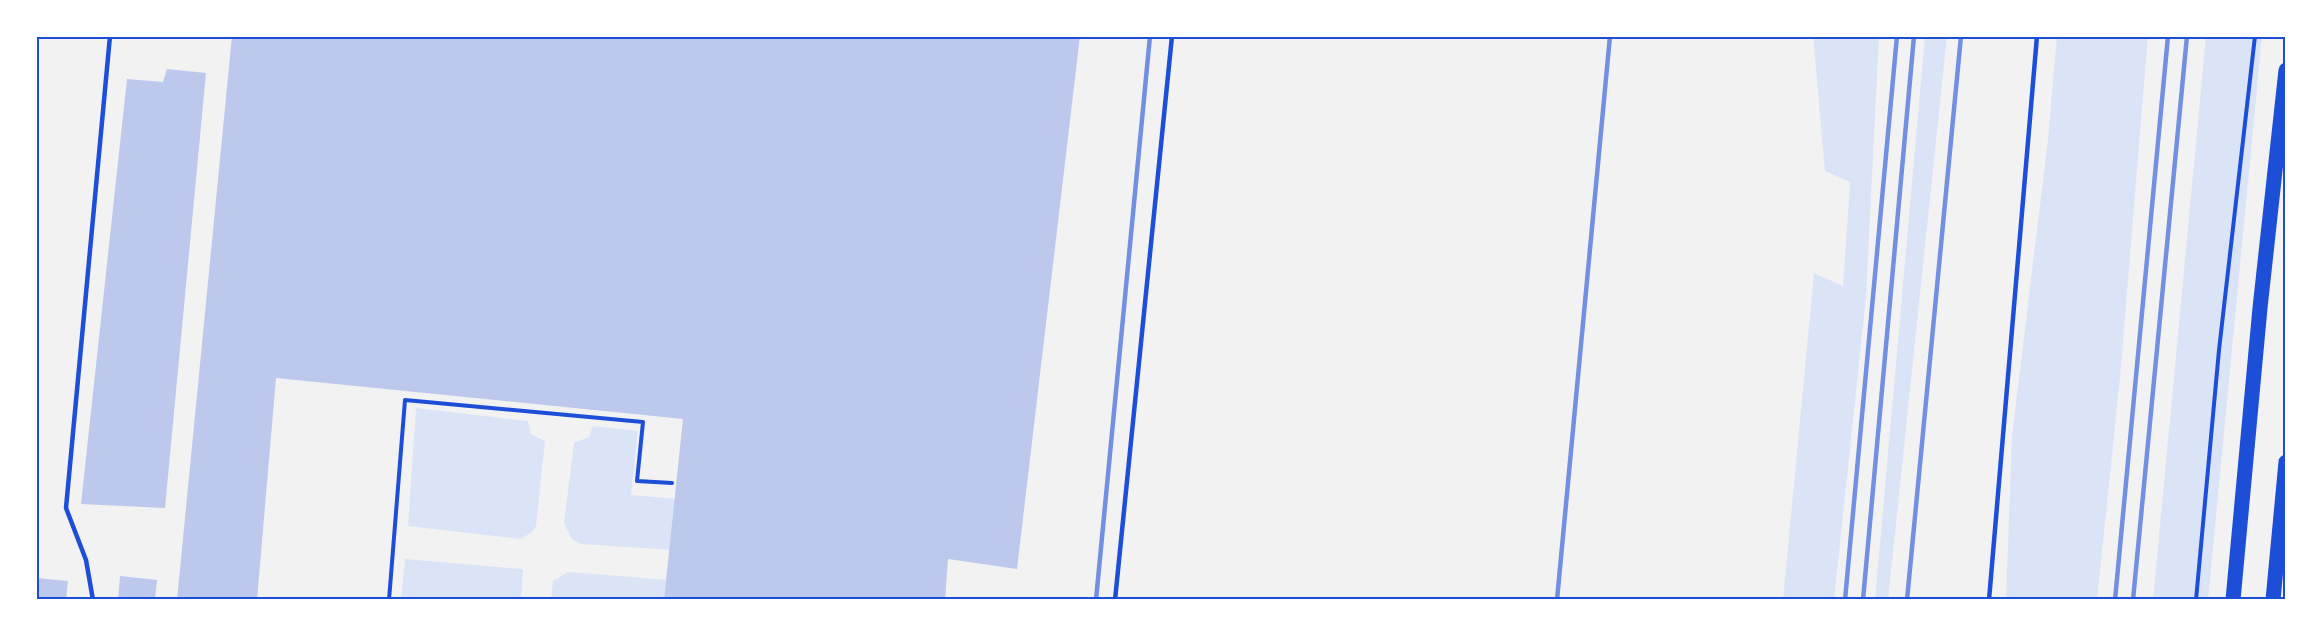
<svg xmlns="http://www.w3.org/2000/svg" width="2322" height="636" font-family="'Archivo Narrow',sans-serif">
	<rect width="100%" height="100%" fill="#f2f2f2"/>
	<g fill="#dbe4f7">
		<path d="M1813,36h66l-13,261 -32,303h-51l31,-327 29,13 7,-104 -25,-11z"/>
		<path d="M1925,36h22l-59,564h-13z"/>
		<path d="M2057,36h91l-28,342 -23,222h-91l6,-164 36,-297z"/>
		<path d="M2206,36h56l-54,564h-55z"/>
		<path d="M416,408l112,13 3,13 14,7 -9,85 -4,6 -11,7 -113,-13z"/>
		<path d="M593,426l45,5 -7,64 47,4 -5,51 -92,-6 -9,-5 -8,-16 10,-80 15,-6z"/>
		<path d="M405,559l118,10 -2,31h-120z"/>
		<path d="M568,572l102,8 -3,20h-116l2,-19z"/>
	</g>
	<g fill="#bdc9ec">
		<path d="M232,36h848l-63,533 -69,-10 -3,41h-281l19,-181 -407,-41 -19,222h-80z"/>
		<path d="M167,69l39,4 -41,435 -84,-4 46,-425 36,3z"/>
		<path d="M120,576l37,4 -2,20h-37z"/>
		<path d="M36,578l32,3 -2,19h-30z"/>
	</g>
	<g fill="none" stroke-linecap="round" stroke-linejoin="round">
		<g stroke="#1d4ed8" stroke-width="4">
			<path d="M389,600l16,-200 238,22 -6,59 35,2"/>
			<path d="M2196,600l23,-250 36,-314"/>
		</g>
		<g stroke="#1d4ed8" stroke-width="4.5">
			<path d="M93,600l-7,-40 -20,-52 44,-472"/>
			<path d="M1115,600l57,-564"/>
			<path d="M1989,600l48,-564"/>
		</g>
		<g stroke="#1d4ed8" stroke-width="15">
			<path d="M2233,600l27,-292 26,-238"/>
			<path d="M2273,600l13,-138"/>
		</g>
		<g stroke="#7290e2" stroke-width="4.5">
			<path d="M1096,600l54,-564"/>
			<path d="M1557,600l53,-564"/>
			<path d="M1845,600l52,-564"/>
			<path d="M1863,600l51,-564"/>
			<path d="M1907,600l54,-564"/>
			<path d="M2115,600l53,-564"/>
			<path d="M2133,600l54,-564"/>
		</g>
	</g>
	<rect width="2322" height="636" fill="none" stroke="#ffffff" stroke-width="75"/>
	<rect x="38" y="38" width="2246" height="560" fill="none" stroke="#1d4ed8" stroke-width="2"/>
</svg>
